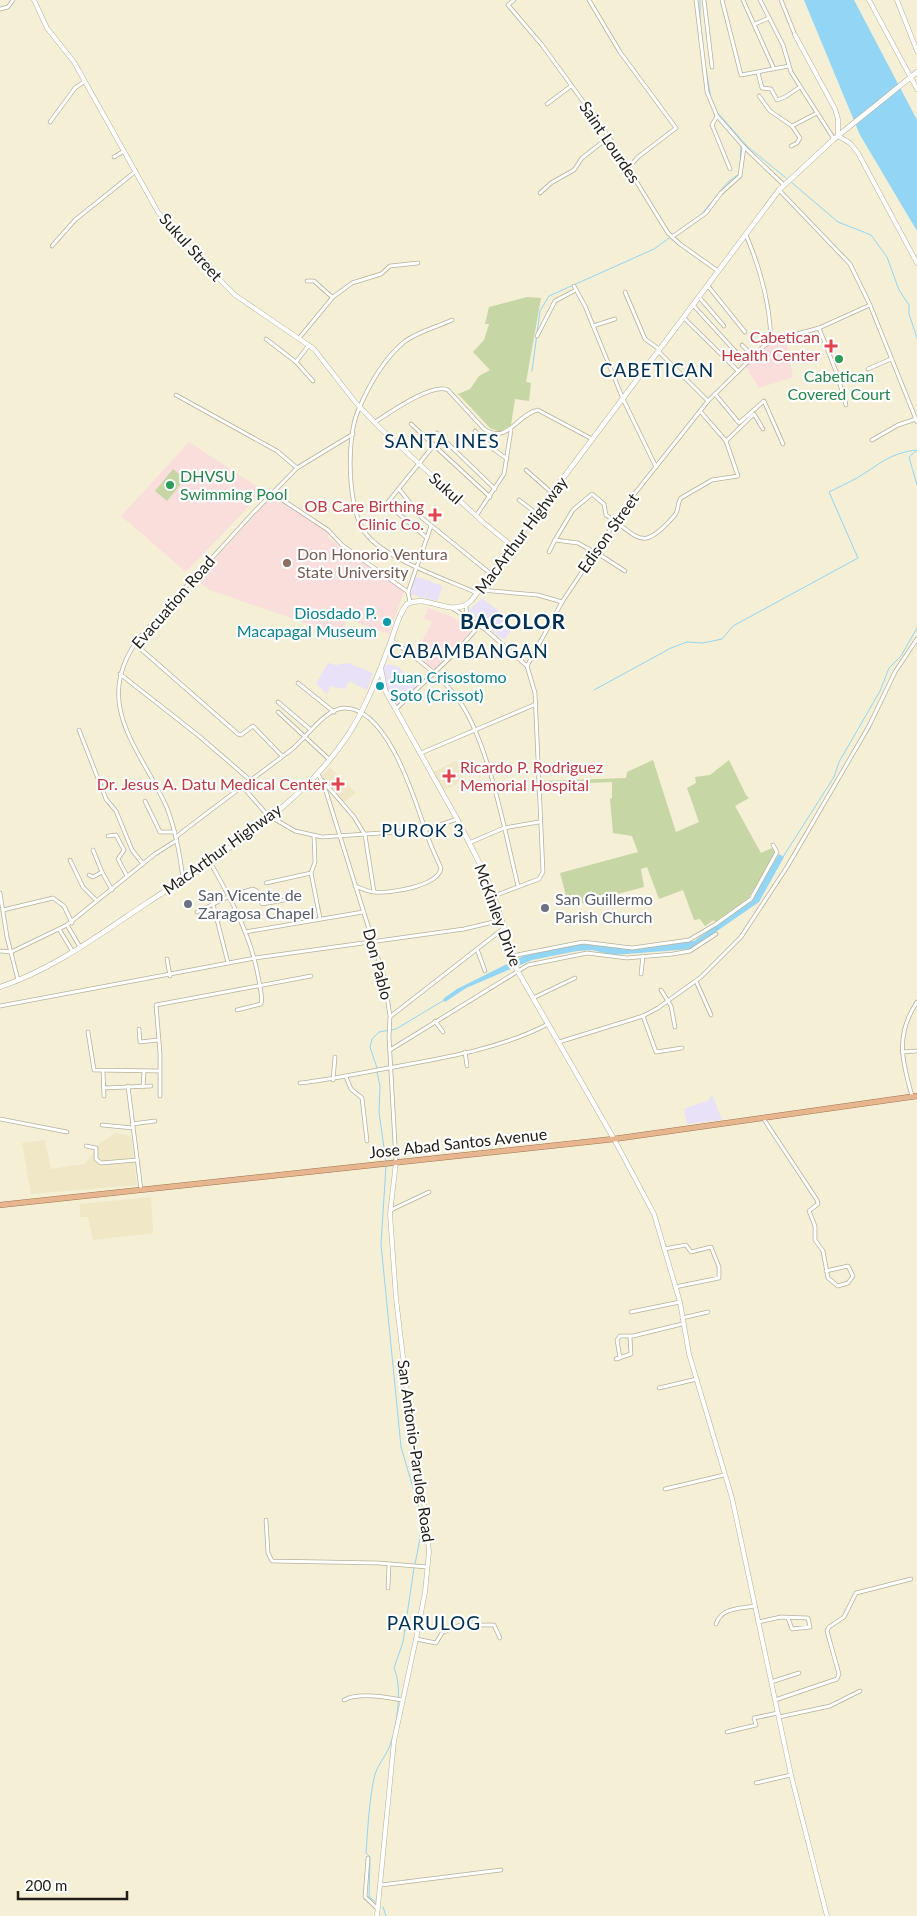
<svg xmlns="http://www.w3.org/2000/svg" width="917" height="1916" font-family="Lato,sans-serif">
	<rect width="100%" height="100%" fill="#f5efd6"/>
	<g fill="#e8e1f7">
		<path d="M415,576l28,10 -6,15 -12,-3 3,-10 -4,10 -14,-4z"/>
		<path d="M482,598l29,22 -2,3 4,5 -9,12 -35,-26v-4z"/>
		<path d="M328,663l8,2 12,-2 25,10 -6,17 -18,-9 -4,8 -15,-3 -3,8 -11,-10z"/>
		<path d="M388,664l11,3 18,22 -19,17 -13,-19 -2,-21z"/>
		<path d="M712,1094l10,26 -35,4 -3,-15 25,-9z"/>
	</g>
	<g fill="#efe7c6">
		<path d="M456,761l9,19 -22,11 -10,-19z"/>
		<path d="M330,767l26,26 -12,9 -22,-26z"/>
		<path d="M116,1133l15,3 6,49 -106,9 -9,-51 23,-3 6,29 34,-5 15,-21z"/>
		<path d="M151,1197l2,36 -60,7 -5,-23h-8v-13z"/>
	</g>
	<g fill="#f9dedc">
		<path d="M786,339l7,38 -34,11 -14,-23 25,-23z"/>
		<path d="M189,442l79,52 -11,4 -71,74 -65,-56z"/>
		<path d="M273,495l51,34 5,5 -2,3 76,53 1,2 -15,42 -43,-16 -3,18 -133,-46 -14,-10z"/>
		<path d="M428,608l15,5 30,15 -38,42 -20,-15 17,-33 -8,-4z"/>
	</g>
	<g fill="#c7d6a5">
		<path d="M527,297l14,1 -15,84 5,1 -2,18 -14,-2 -4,26 -11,7 -10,-4 -32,-34 12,-5 9,-13 11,-6 -17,-18 11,-12 5,-16h-4l4,-17z"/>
		<path d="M173,469l12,10 -18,22 -12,-10z"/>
		<path d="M653,760l23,72 23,-10 -12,-34 9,-5 -1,-6 15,-2 19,-15 17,35 3,3 -14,8 26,47 11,-5 3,5 -27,46 -33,23 -1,-2 -9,6 -5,-7 -6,1 -11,-30 -24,9 -12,-32 -6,2 3,18 -72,19 -6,-10 -6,-23 78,-21 -6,-16 -19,-3 -3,-34 2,-1v-16l-71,3 -1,-4 86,-3 1,-6z"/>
	</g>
	<g fill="#92d5f4">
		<path d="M804,0h50l63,120v111l-57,-96z"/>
		<path d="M779,854l5,3 -25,45 -68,47 -78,6 -21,-5 -15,1 -45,9 -66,28 -21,14 -2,-3 14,-10 66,-33 21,-5 37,-7 49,5 64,-8 56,-39z"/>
	</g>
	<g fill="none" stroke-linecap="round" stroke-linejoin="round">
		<g stroke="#92d5f4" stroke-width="1">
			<path d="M700,0v20"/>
			<path d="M705,64l6,35"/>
			<path d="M717,112l30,34 39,32"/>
			<path d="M740,168l1,-23"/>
			<path d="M791,182l47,40 33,13 16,22 12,33 10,15v9l8,24"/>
			<path d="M532,371l8,-60 9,-15 105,-47 47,-34 26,-32 12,-9"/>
			<path d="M917,450l-8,7 8,28"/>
			<path d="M594,690l77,-42 16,-6 16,1 19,-4 11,-13 125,-68 -29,-66c9,-5 19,-9 28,-14 22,-13 32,-25 59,-28"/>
			<path d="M783,857l51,-80 5,-15 41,-71 9,-23 12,-12 16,-28"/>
			<path d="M377,1068l-7,-21 2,-8 7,-7 17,-3 50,-30"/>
			<path d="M377,1072l3,14 -1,26 7,50"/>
			<path d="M386,1166l-5,78 20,203 18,61 1,31 -5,25"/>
			<path d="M376,1902l-7,-5 1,-40 -4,-4c2,-26 3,-54 9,-79 3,-9 9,-16 13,-24 9,-20 15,-62 6,-82l9,-26 11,-74"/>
			<path d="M383,1907l3,9"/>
		</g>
		<defs>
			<g id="minor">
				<path d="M514,0l-6,5 34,40 67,92 59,96 12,11 38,27"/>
				<path d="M589,0l31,52 56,76 -38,29 -9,10"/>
				<path d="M696,0l11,92 10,24"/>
				<path d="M704,0l8,67"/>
				<path d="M722,0l19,75 48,-9"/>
				<path d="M743,0l31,69"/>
				<path d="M760,0l23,45 8,27 43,67"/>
				<path d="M781,0l14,35"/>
				<path d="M0,9l8,-2 5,-7"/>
				<path d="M755,24l14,-6"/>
				<path d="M758,73l4,15 9,1 6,11 8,-3 15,-10"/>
				<path d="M759,96l11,15 22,15 25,-13"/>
				<path d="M547,104l24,-18"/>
				<path d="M50,122l25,-34 10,-7"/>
				<path d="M791,146l6,-3 3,-5 -8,-12"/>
				<path d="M114,157l10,-6"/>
				<path d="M730,169l-18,-44 5,-9 27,31 40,38"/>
				<path d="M779,190l71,74 20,41 47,117"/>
				<path d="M540,193l11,-10 23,-13 8,-12 27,-21"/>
				<path d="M746,235c15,35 24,69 25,106"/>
				<path d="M672,237l34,-24 15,-20 19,-17 4,-29"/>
				<path d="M52,246l23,-26 61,-49"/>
				<path d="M307,281h7l18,16"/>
				<path d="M574,286l11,20 38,93 33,68"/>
				<path d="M708,286l37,46"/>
				<path d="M625,292l20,47 14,10"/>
				<path d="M699,297l25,29"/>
				<path d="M693,305l53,58"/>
				<path d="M684,318l54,53"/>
				<path d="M452,320c-15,7 -35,12 -48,22 -20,17 -36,45 -46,69 -12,27 -11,101 9,124 19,24 81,45 110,58"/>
				<path d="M593,326l22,-7"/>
				<path d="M819,328l18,46 9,31"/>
				<path d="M537,336l18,-35 21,-11"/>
				<path d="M300,337l33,-40 19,-14 29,-9 9,-8 28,-3"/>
				<path d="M266,339l30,23 17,19"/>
				<path d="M742,345l11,11"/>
				<path d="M658,351l50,50"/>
				<path d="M296,362l13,-17"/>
				<path d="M868,369l23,-10"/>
				<path d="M715,394l24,29 25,-22 19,43"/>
				<path d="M176,395l101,56 20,17"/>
				<path d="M700,411l26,30 28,-27 9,15"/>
				<path d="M375,422c14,-9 58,-40 73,-32l36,39c24,16 33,-15 54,-19l54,29"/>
				<path d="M411,424l79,73"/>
				<path d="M475,431l17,17 15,11"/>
				<path d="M437,433l58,56"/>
				<path d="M872,440l26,-15 18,-6"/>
				<path d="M526,470l26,23"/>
				<path d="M399,489l23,29 69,56"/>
				<path d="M272,493l56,37 14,15 66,47"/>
				<path d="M519,500l17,13"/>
				<path d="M476,516l28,-42 7,-44"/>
				<path d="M427,538l-35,-30 -4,-6 46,-57"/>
				<path d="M555,540l18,-30 19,-16 12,10 2,11c34,22 35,39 69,0 4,-5 2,-12 6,-17l31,-18 26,-4 -12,-35"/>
				<path d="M594,551l31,20"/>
				<path d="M549,552l6,-12 23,3 16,9"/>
				<path d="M480,590l58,5 24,7"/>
				<path d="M410,602l-2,-10 23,-66"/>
				<path d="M466,605l1,13"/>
				<path d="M452,608l34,22 41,36 8,27 8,179 -4,7 -45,17"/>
				<path d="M391,640c23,16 46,33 64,55 33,41 50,138 63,191"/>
				<path d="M135,644l103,90 3,1 12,-9 29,30"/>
				<path d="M527,666l35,-64 70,-105 76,-96 56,-55 7,-5 48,-13 51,-23"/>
				<path d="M120,674l79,62 51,44"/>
				<path d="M298,683l36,29"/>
				<path d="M278,702l33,28"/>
				<path d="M396,709l62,-59 21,-24"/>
				<path d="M278,712l52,48"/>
				<path d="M79,730l27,69 10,12 16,39 11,14"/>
				<path d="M421,753l115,-49"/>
				<path d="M318,774l6,11 60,192 6,39 -1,21 7,125"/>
				<path d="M323,781l31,36 11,18 9,57"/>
				<path d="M243,787l26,30"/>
				<path d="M145,801l15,31h15"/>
				<path d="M271,817l24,14 27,6 103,-7 32,-11"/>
				<path d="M108,836l8,-1 8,15 -6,9 9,17"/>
				<path d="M176,837c38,-30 77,-58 115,-87 15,-11 33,-41 53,-42 43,-1 70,89 81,121 4,13 10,26 16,39 -2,18 -52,26 -67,24 -6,0 -13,-4 -19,-6"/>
				<path d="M469,843l35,-15 35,-6"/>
				<path d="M93,850l9,22"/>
				<path d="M70,860l13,27 13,13"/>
				<path d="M210,862c21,37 42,75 49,119 1,7 4,16 2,23l-24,6"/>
				<path d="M311,873l4,-11 -1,-25"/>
				<path d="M89,875l4,2 9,-5 10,18"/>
				<path d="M183,879c-3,-24 -7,-48 -16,-71 -26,-59 -77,-104 -28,-170l114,-125 44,-45 56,-34"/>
				<path d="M266,883l45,-10 9,45"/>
				<path d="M0,893l7,44 11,43"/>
				<path d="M213,904l15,59"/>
				<path d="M3,910l50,-12 11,8 8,17"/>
				<path d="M197,912l33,-16 23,-7 4,2 5,13 23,-4"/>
				<path d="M59,929l14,23"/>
				<path d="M245,932l118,-20"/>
				<path d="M80,947l-13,-22 88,-71 22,-14"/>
				<path d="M477,949l8,22"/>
				<path d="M0,951l11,1 56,-27"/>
				<path d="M512,956l71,-14 49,6 57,-8 27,-16 35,-25 26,-47 -4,-7"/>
				<path d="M167,959l3,17"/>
				<path d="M641,974l2,-18"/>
				<path d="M696,981l15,34"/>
				<path d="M661,990l10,16 4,21"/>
				<path d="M533,998l42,-20"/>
				<path d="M0,1006l255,-48 209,-29 38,-9"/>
				<path d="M391,1016l113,-88"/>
				<path d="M643,1016l13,36 26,-4"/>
				<path d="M435,1021l8,11"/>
				<path d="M139,1029l1,13 18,-2"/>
				<path d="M88,1032l6,38 65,1"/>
				<path d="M559,1042l84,-26 15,-8 43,-31 40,-40 46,-70 82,-141 26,-54 22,-33"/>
				<path d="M390,1050l138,-85 59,-12 40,5 46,-4 17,-3 26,-17"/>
				<path d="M465,1052l2,14"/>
				<path d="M902,1052l15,-1"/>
				<path d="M103,1071l1,25"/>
				<path d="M346,1077l5,12 11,9 5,43"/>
				<path d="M333,1080l2,-23"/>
				<path d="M300,1083c28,-3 55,-9 83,-14 53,-10 116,-19 165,-45"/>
				<path d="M128,1086l13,104"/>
				<path d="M143,1087l1,-16"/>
				<path d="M104,1088l47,-2"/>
				<path d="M160,1096v-43l-4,-48 155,-29"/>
				<path d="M912,1096c-10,-35 -17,-61 5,-94"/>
				<path d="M763,1118l54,82 1,4 -9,7 6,15v14l8,11 5,27 10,8 10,-3 5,-7 -5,-10 -22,5"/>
				<path d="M0,1119l67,13"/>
				<path d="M132,1124l23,-3"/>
				<path d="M102,1125l31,3"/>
				<path d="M86,1146l10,2v11l5,4 36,-3"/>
				<path d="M391,1210l38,-18"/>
				<path d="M664,1249l22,-4 5,7 20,-5 8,20v11l-44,9"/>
				<path d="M631,1312l49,-10"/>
				<path d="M682,1318l26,-6"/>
				<path d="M620,1358l-3,-18 3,-4h13l49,-12"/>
				<path d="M616,1359l15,-5 -1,-17"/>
				<path d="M659,1388l38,-9"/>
				<path d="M665,1489l59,-14"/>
				<path d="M266,1520l2,33 4,8 107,2 48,4"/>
				<path d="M388,1588l1,-24"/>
				<path d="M758,1622l23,-5 27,1 2,9 -18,2 -4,-11"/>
				<path d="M716,1624c6,-17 23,-15 38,-18"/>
				<path d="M416,1639l20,4 6,-10 18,-8h34l6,13"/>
				<path d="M771,1682l28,-9"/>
				<path d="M344,1700c14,-8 43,-3 58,0"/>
				<path d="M775,1700l62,-21 2,-5 -12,-43 2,-4 15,-10 12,-24 55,-14"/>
				<path d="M779,1717l51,-11 30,-15"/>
				<path d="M727,1732l29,-7 -2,-7 24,-5"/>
				<path d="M756,1783l35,-8"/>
				<path d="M368,1858l-3,39 13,12"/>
				<path d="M381,1885l120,-15"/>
			</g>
			<g id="tertiary">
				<path d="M34,0l13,28 27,34 84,150 34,40 43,43 79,54 42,54 24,25 104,95 28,23"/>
				<path d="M869,0l48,89"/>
				<path d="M897,0l20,51"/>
				<path d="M795,35l40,74 3,10v17l12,7 8,10 59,110"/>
				<path d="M614,1139l40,75 26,88 9,52 43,144 59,277 36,141"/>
				<path d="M377,1916l17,-175 22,-102 9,-47 4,-40 -4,-43 -13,-76 -16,-135 -6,-84 6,-52"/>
			</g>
			<g id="secondary">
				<path d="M381,669l4,21 72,129 27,53 10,24 23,74 97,169"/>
				<path d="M0,987c54,-18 100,-53 147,-84 68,-45 153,-96 199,-165 19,-28 30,-58 42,-89 6,-14 9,-33 19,-45 21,-11 44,15 64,-3l308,-411 55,-51 83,-67"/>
			</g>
			<path id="trunk" d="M0,1205l614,-66 303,-43"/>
		</defs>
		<use href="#minor" stroke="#b7b19a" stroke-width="4.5"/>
		<use href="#tertiary" stroke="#b7b19a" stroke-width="5"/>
		<use href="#secondary" stroke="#b7b19a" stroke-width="5.5"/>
		<use href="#trunk" stroke="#9d7552" stroke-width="6"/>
		<use href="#minor" stroke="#fff" stroke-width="3"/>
		<use href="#tertiary" stroke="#fff" stroke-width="4"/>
		<use href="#secondary" stroke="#fff" stroke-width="4.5"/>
		<use href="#trunk" stroke="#e7b68f" stroke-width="5"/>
	</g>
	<g fill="#e0444e" stroke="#fff" stroke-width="2">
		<path d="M828.5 338.5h5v5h5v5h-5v5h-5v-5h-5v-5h5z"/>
		<path d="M432.5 507.5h5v5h5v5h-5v5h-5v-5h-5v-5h5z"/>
		<path d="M446.5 768.5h5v5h5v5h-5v5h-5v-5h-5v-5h5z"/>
		<path d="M335.5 776.5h5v5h5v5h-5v5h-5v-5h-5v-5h5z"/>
	</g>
	<g fill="#2e9e5b" stroke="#fff" stroke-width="2">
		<circle cx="839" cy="359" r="5"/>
		<circle cx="170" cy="485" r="5"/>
	</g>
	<circle fill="#8d6e63" stroke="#fff" stroke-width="2" cx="287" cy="563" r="5"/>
	<g fill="#0f9aa8" stroke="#fff" stroke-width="2">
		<circle cx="387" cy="622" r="5"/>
		<circle cx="380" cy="686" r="5"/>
	</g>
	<g fill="#6b7280" stroke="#fff" stroke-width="2">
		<circle cx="188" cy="904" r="5"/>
		<circle cx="545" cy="908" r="5"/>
	</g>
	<g text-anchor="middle" stroke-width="4.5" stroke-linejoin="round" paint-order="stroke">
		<g font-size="16" fill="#201e15" stroke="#fff">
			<text transform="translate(610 142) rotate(56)" y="6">Saint Lourdes</text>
			<text transform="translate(191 247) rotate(48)" y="6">Sukul Street</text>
			<text transform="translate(446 488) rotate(42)" y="6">Sukul</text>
			<text transform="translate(608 533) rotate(-55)" y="6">Edison Street</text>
			<text transform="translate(521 535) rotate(-53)" y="6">MacArthur Highway</text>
			<text transform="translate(173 602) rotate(-49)" y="6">Evacuation Road</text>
			<text transform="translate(222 849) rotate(-36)" y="6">MacArthur Highway</text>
			<text transform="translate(498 915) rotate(70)" y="6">McKinley Drive</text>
			<text transform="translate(378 964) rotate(75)" y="6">Don Pablo</text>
			<text transform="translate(458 1143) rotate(-6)" y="6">Jose Abad Santos Avenue</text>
			<text transform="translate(416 1451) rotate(82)" y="6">San Antonio-Parulog Road</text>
		</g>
		<g font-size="16" fill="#be3a42" stroke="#fff" text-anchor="end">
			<text x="820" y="343">Cabetican<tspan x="820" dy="18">Health Center</tspan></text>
			<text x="424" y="512">OB Care Birthing<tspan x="424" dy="18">Clinic Co.</tspan></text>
			<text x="460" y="773" text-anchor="start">Ricardo P. Rodriguez<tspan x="460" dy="18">Memorial Hospital</tspan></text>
			<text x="327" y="790">Dr. Jesus A. Datu Medical Center</text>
		</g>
		<g font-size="16" fill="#27864d" stroke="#fff">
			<text x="839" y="382">Cabetican<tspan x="839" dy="18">Covered Court</tspan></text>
			<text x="180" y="482" text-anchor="start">DHVSU<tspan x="180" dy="18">Swimming Pool</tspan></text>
		</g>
		<g font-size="16" fill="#785e54" stroke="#fff" text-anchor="start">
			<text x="297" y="560">Don Honorio Ventura<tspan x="297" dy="18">State University</tspan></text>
		</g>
		<g font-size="16" fill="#0d838f" stroke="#fff" text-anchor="end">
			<text x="377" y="619">Diosdado P.<tspan x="377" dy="18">Macapagal Museum</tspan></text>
			<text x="390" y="683" text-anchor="start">Juan Crisostomo<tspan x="390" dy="18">Soto (Crissot)</tspan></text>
		</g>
		<g font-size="16" fill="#5b616d" stroke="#fff" text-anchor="start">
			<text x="198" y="901">San Vicente de<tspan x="198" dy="18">Zaragosa Chapel</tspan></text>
			<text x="555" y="905">San Guillermo<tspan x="555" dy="18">Parish Church</tspan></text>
		</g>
		<g font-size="18" letter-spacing="1" fill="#003154" stroke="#fff">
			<text x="423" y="837">PUROK 3</text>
		</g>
		<g font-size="19" letter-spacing="1" fill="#003154" stroke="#fff">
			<text x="657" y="377">CABETICAN</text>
			<text x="442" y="448">SANTA INES</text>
			<text x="469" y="658">CABAMBANGAN</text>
			<text x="434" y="1630">PARULOG</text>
		</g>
		<g font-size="21" font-weight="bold" letter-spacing="1" fill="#003154" stroke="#fff">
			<text x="513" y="629">BACOLOR</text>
		</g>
	</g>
	<path d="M18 1891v8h109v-8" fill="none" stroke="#201e15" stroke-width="2.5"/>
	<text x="25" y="1891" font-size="15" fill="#201e15" stroke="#ffffff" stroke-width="4" paint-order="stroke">200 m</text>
</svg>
